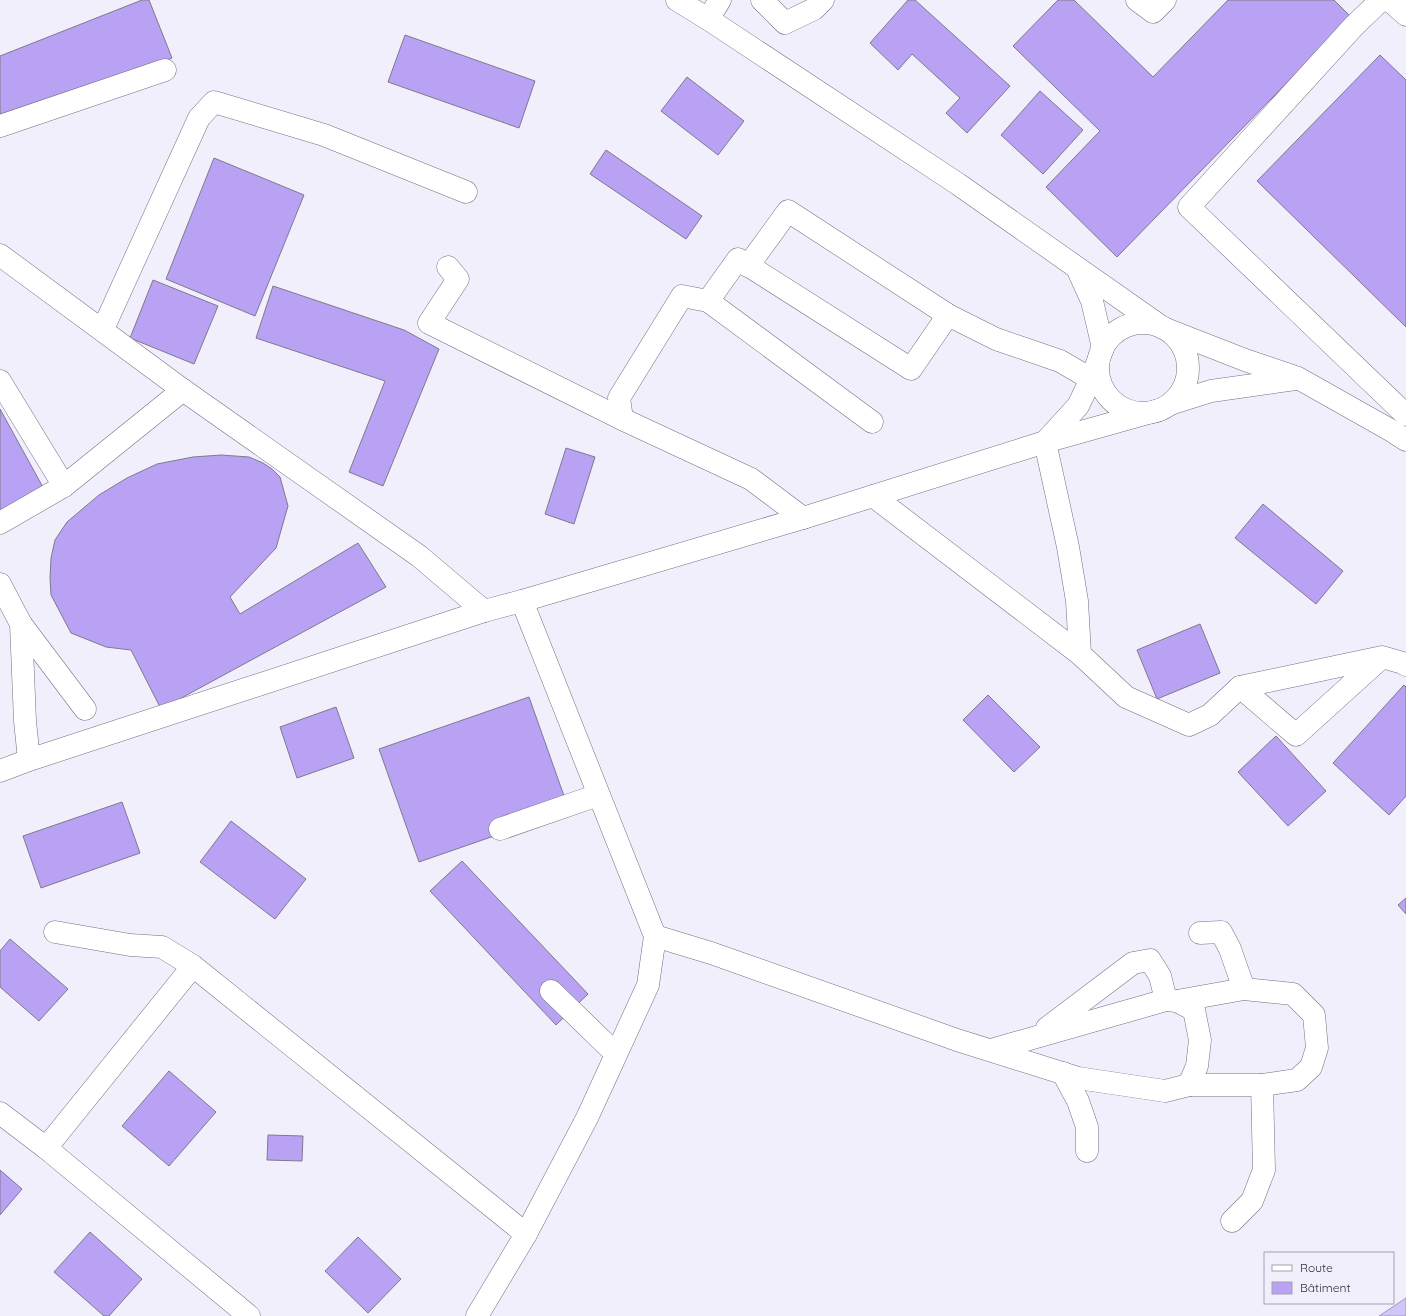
<svg xmlns="http://www.w3.org/2000/svg" width="1406" height="1316" font-family="Quicksand,sans-serif">
	<rect width="100%" height="100%" fill="#f2effd"/>
	<path fill="#d2c5f7" stroke="#a198bd" d="M1406,1298v18h-27z"/>
	<g fill="#b9a2f3" stroke="#7e798d">
		<path d="M142,0h7l23,58 -172,68v-70z"/>
		<path d="M908,0h7l95,86 -43,47 -21,-20 14,-15 -48,-44 -14,16 -28,-27z"/>
		<path d="M1058,0h16l79,77 75,-77h106l17,17 -234,240 -71,-70 54,-56 -87,-85z"/>
		<path d="M405,35l130,46 -16,47 -131,-46z"/>
		<path d="M1380,55l26,25v247l-149,-146z"/>
		<path d="M687,77l57,44 -26,34 -57,-44z"/>
		<path d="M1040,91l43,39 -40,44 -42,-39z"/>
		<path d="M606,150l96,66 -16,23 -96,-65z"/>
		<path d="M214,158l90,37 -49,121 -89,-37z"/>
		<path d="M153,280l65,26 -24,58 -64,-26z"/>
		<path d="M273,286l131,44 35,19 -56,137 -34,-14 36,-91 -129,-43z"/>
		<path d="M0,409l50,91 -50,16z"/>
		<path d="M566,448l29,9 -21,67 -29,-10z"/>
		<path d="M221,455l28,2 14,6 9,6 8,8 8,29 -12,42 -46,49 10,17 118,-71 28,44 -225,122 -30,-59 -25,-3 -35,-14 -20,-38 -1,-17 1,-20 4,-18 12,-18 32,-27 28,-17 30,-14 36,-7z"/>
		<path d="M1263,504l80,67 -27,33 -81,-66z"/>
		<path d="M1200,624l20,49 -63,26 -20,-49z"/>
		<path d="M1404,685l2,2v109l-17,19 -56,-52z"/>
		<path d="M988,695l52,52 -26,25 -51,-52z"/>
		<path d="M529,697l40,113 -150,52 -40,-113z"/>
		<path d="M336,707l18,51 -57,20 -17,-51z"/>
		<path d="M1276,736l50,55 -38,35 -50,-54z"/>
		<path d="M122,802l18,51 -99,35 -18,-52z"/>
		<path d="M231,821l75,58 -31,40 -75,-57z"/>
		<path d="M462,861l126,133 -32,31 -126,-134z"/>
		<path d="M1406,898v16l-8,-9z"/>
		<path d="M10,939l58,50 -29,32 -39,-34v-36z"/>
		<path d="M169,1071l47,41 -47,54 -47,-40z"/>
		<path d="M268,1135l35,1 -1,25 -35,-1z"/>
		<path d="M0,1170l22,19 -22,26z"/>
		<path d="M90,1232l52,47 -33,37h-5l-50,-44z"/>
		<path d="M358,1237l43,42 -33,34 -43,-42z"/>
	</g>
	<g fill="none" stroke-linecap="round" stroke-linejoin="round">
		<defs>
			<g id="minor">
				<path d="M677,0l31,19"/>
				<path d="M720,0l-12,19 250,165 205,144 82,32 53,18 94,53 14,9"/>
				<path d="M762,0l23,23 29,-14 9,-9"/>
				<path d="M1137,0l16,12 12,-12"/>
				<path d="M1381,0l-27,26 -165,181 217,208"/>
				<path d="M1389,0l17,15"/>
				<path d="M0,126l165,-56"/>
				<path d="M0,255l183,135 236,166 65,55"/>
				<path d="M748,266l40,-55 160,104 48,24 64,22 31,18"/>
				<path d="M448,267l10,12 -29,44 193,96 129,60 52,39"/>
				<circle cx="1143" cy="368" r="45"/>
				<path d="M103,329l96,-211 15,-16 110,33 142,57"/>
				<path d="M0,381l64,105"/>
				<path d="M1173,403l38,-12 84,-12"/>
				<path d="M622,419l-3,-21 63,-102 26,5"/>
				<path d="M872,422l-164,-121 30,-42 173,110 37,-54"/>
				<path d="M1045,442l23,105 9,54 3,53"/>
				<path d="M1045,442l33,-36 13,-27 12,-31 -11,-47 -15,-33"/>
				<path d="M873,496l207,158 46,43 63,28 21,-10 30,-28 142,-30 21,6 3,2"/>
				<path d="M0,523l64,-37 119,-96"/>
				<path d="M0,584l21,40 4,97 4,39"/>
				<path d="M21,624l64,85"/>
				<path d="M1240,687l56,48 85,-77"/>
				<path d="M0,771l29,-11 455,-149 38,-10 281,-83 242,-76 114,-32"/>
				<path d="M500,829l98,-34"/>
				<path d="M55,932l75,13 32,2 31,19 333,268"/>
				<path d="M1200,933l21,-1 9,17 14,40"/>
				<path d="M655,936l56,17 246,87 121,38 87,13 24,-6h73l35,-5 14,-13 6,-19 -3,-33 -21,-21 -49,-5 -67,12 -11,-1 -175,50"/>
				<path d="M551,991l65,63"/>
				<path d="M1177,1001l17,9 6,30 -3,26 -8,19"/>
				<path d="M1047,1028l86,-65 17,-3 10,16 6,24"/>
				<path d="M1063,1073l15,28 9,26v24"/>
				<path d="M0,1113l46,35 203,168"/>
				<path d="M46,1148l147,-182"/>
				<path d="M1232,1221l20,-20 12,-31 -2,-85"/>
				<path d="M477,1316l49,-82 61,-116 61,-133 7,-49 -133,-335"/>
			</g>
		</defs>
		<use href="#minor" stroke="#746f82" stroke-width="23"/>
		<use href="#minor" stroke="#fff" stroke-width="22"/>
	</g>
	<rect x="1264" y="1252" width="130" height="52" fill="#f2effd" stroke="#a4a2ad"/>
	<rect x="1272" y="1265" width="20" height="6" fill="#ffffff" stroke="#a4a2ad"/>
	<text x="1300" y="1272" font-size="12" fill="#302e36">Route</text>
	<rect x="1272" y="1282" width="20" height="12" fill="#b9a2f3" stroke="#a4a2ad"/>
	<text x="1300" y="1292" font-size="12" fill="#302e36">Bâtiment</text>
</svg>
